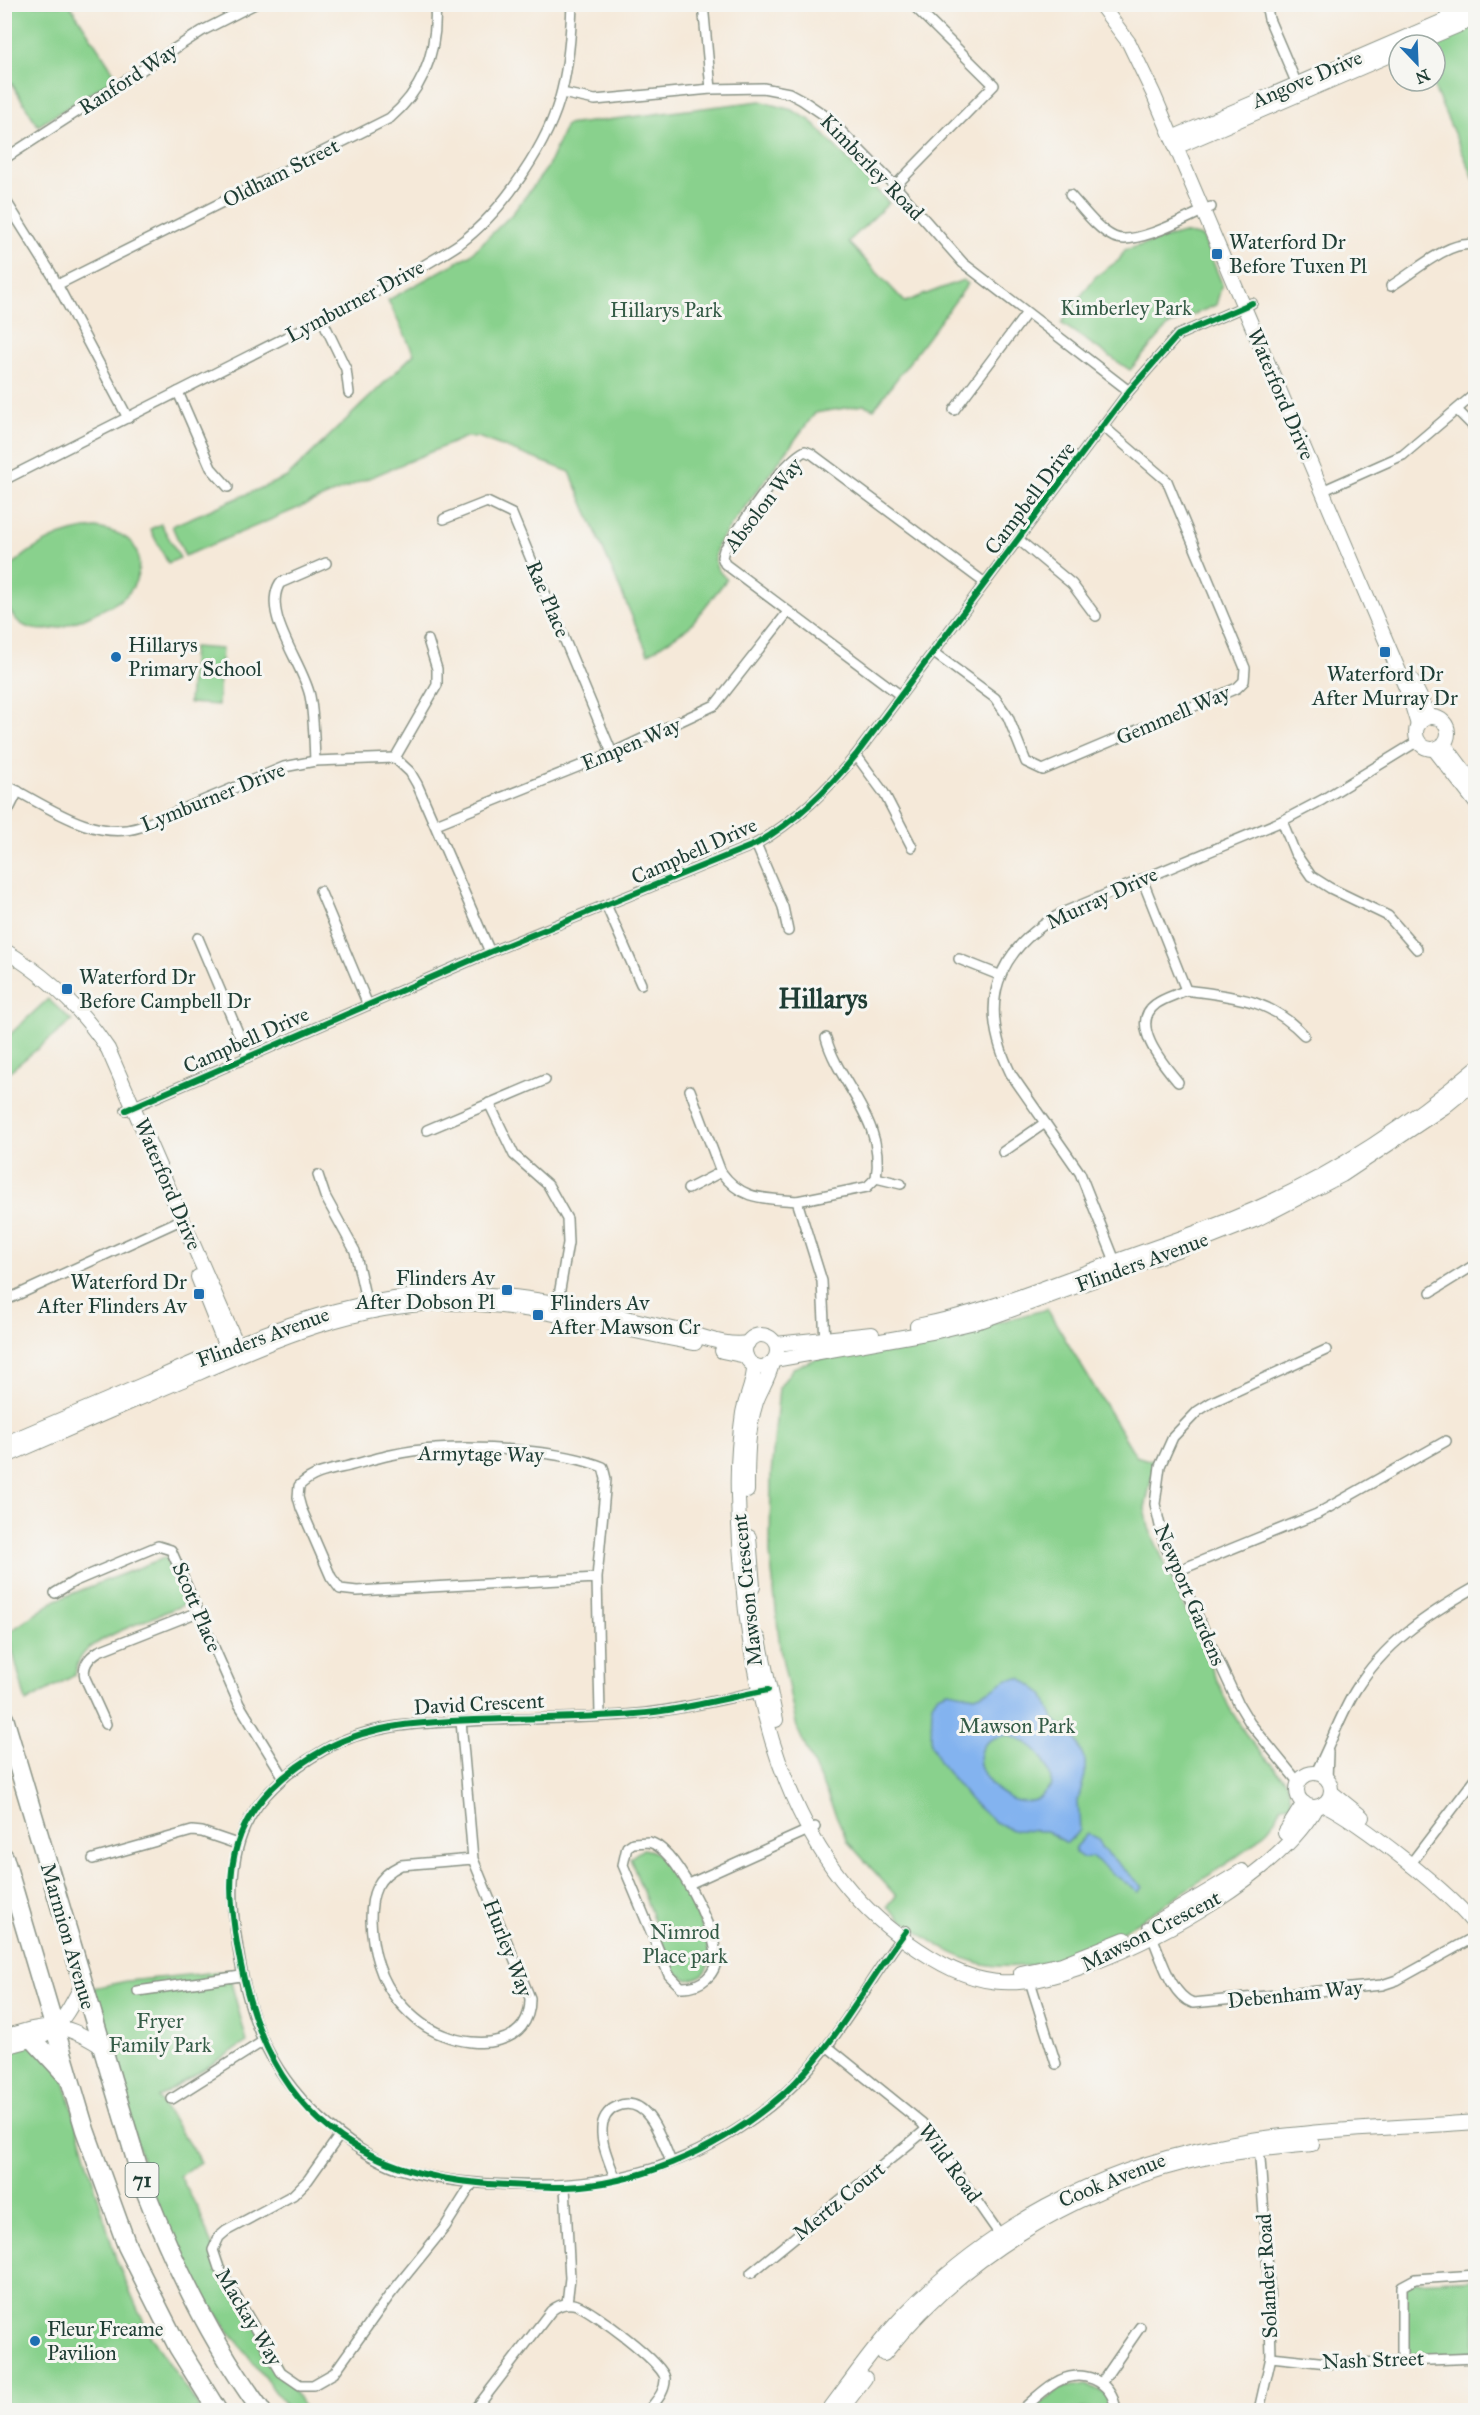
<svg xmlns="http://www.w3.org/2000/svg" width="1480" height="2415" font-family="'IM FELL Great Primer',serif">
	<rect width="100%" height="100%" fill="#f6f6f2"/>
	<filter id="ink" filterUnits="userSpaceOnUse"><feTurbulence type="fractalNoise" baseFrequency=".0167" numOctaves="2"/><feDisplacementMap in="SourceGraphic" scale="12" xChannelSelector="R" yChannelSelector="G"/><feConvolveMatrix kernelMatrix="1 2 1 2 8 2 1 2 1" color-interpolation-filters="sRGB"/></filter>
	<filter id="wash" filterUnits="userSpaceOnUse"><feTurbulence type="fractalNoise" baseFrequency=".008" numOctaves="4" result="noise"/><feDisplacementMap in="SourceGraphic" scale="24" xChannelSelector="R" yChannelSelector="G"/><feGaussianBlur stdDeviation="1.35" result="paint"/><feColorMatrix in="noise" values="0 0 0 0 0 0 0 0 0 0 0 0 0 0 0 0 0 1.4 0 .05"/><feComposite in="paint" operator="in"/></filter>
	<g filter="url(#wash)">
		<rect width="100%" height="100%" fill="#f5e9d9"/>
		<g fill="#89d18d" stroke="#548760" stroke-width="1.5">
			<path d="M70,5l47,72 -79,49 -33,-53v-68z"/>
			<path d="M1475,27v154l-44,-100h4v-36h-3z"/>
			<path d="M760,101l32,9 18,10 79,83 -41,39 57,60 58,-22 5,4 -94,125 -10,-4 -49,8 -97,130c-5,16 -5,25 9,36l-38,48 -41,27 -78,-182 -92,-35h-12l-281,119 -13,-30 115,-49 127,-123 -26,-54 82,-45 43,-42 34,-45 19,-43z"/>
			<path d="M1183,233l20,4 19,47 -6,21 -47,20 -39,45 -69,-47 34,-46 24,-17 6,-10z"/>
			<path d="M161,524l19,34 -12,5 -18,-34z"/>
			<path d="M96,528c18,3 38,8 42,28 2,14 0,24 -8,35 -7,10 -24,17 -35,22 -13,6 -28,14 -43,16 -37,6 -52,-23 -46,-58 25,-24 54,-41 90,-43z"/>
			<path d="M193,647l29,2 -4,56 -29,-2z"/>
			<path d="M48,999l24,22 -67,54v-36z"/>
			<path d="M1047,1309l89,147 19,6 -10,46 4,20 80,179 19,31 39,44 5,22 -10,1c-13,35 -52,56 -82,76 -59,39 -127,91 -202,85 -43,-3 -80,-33 -111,-59l9,-11 -48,-54 -51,-114 -17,-80 -10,-95 1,-79 8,-86 14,-20 23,-9 42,-5 81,-16z"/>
			<path d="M166,1557l19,47c-26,12 -83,30 -101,49 -6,7 -8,14 -9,22l-49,27 -18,-69 48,-33z"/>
			<path d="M643,1849c10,1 17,5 24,13 15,17 47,81 42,103 -2,10 -12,13 -21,15l-14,-9 -4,-9 -40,-104z"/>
			<path d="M228,1971l19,71 -89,56 43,64 -21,14 20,37 11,31 94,166h-16l-117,-155 -84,-266 39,-8z"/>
			<path d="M51,2036l66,226 31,70 53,78h-196v-357z"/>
			<path d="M1475,2279v75l-70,3 1,-71 7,-4z"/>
			<path d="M1087,2384l26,14 -3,12h-77l28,-22z"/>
		</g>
		<g fill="#83b3ef" stroke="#517892" stroke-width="1.5" fill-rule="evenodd">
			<path d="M1021,1678l22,16 11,25 23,22 8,20v14l-7,26 2,29 -13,13 -21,-12 -34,-1 -17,-8 -25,-22 -30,-37 -9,-19 1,-41 5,-8 11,-4 27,5 16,-6 16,-11zM1010,1735c25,9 38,24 42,50 -4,4 -8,10 -13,13 -38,21 -96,-58 -29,-63z"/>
			<path d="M1087,1834l12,6 2,7 42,40 -5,5 -47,-35 -8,1 -7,-5 -1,-6z"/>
		</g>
	</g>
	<g filter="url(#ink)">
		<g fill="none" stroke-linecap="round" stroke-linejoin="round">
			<defs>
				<g id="street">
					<path d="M703,4l8,85"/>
					<path d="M1266,4l3,15 30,70"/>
					<path d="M1442,4l8,20"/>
					<path d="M562,93l33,7 116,-11 52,-1 26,5 13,7 25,17 68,69 68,77 166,128"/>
					<path d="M4,159l198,-128 53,-27"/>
					<path d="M895,186l99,-101 -82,-81"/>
					<path d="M1070,195c13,14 27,34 44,42 21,10 76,-21 97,-30"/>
					<path d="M4,198l47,75 77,145"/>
					<path d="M57,285l333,-167c35,-30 48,-69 45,-114"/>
					<path d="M1391,286c22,-13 61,-49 85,-40"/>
					<path d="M322,319l24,50 3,24"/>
					<path d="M178,392l33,76 17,19"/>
					<path d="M954,410l72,-96"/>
					<path d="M1457,410l19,19"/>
					<path d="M4,480l405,-205c16,-11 34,-20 50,-31 43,-31 91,-102 103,-154 7,-28 9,-57 10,-86"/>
					<path d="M1322,491l81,-36 73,-62"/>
					<path d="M444,519l43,-17 25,12 100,239"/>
					<path d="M1019,540l53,44 24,32"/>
					<path d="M934,653l61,45 13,19 18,45 17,8 194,-82 7,-7 1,-13 -78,-187 -63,-54"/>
					<path d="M900,695l-175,-131 -3,-7 2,-7c19,-26 56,-86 81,-99l7,3 173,129"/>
					<path d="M856,755l28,38 28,54"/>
					<path d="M395,758l42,-73v-16l-9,-29"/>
					<path d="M315,761c-1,-21 -1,-44 -5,-65 -7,-33 -49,-82 -30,-113l46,-20"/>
					<path d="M4,784c42,21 89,58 136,43l144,-60 31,-6 80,-3 15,14 7,12 73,168"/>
					<path d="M4,819l14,-28"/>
					<path d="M1282,821l13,32 16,23 19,12 58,28 29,33"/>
					<path d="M436,824l176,-71 103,-48 73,-93"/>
					<path d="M756,844l27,63 5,24"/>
					<path d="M1142,879l44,111c48,7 83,8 118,45"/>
					<path d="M320,891l48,114"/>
					<path d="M607,907l34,77"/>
					<path d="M198,938l50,118"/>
					<path d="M959,959l40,16"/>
					<path d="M1178,1082c-14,-17 -50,-58 -22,-78 8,-6 20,-9 30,-14"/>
					<path d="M690,1090l31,82c21,29 43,26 76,29l25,80 3,61"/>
					<path d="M489,1103l25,52 34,30 19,34 1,24 -11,64"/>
					<path d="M126,1110l364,-158 266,-108c40,-23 71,-54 100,-89l273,-364 49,-56 74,-32"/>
					<path d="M427,1130l118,-50"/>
					<path d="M1003,1152l42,-29"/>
					<path d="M318,1175l7,21 30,55 13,58"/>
					<path d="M876,1178l25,6"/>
					<path d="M688,1189l33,-17"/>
					<path d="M797,1201l70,-14 9,-9c10,-57 -37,-93 -50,-140"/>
					<path d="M1117,1266l-37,-93 -69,-99c-34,-70 -16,-123 51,-161l220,-92 40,-21 96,-59"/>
					<path d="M1431,1292l45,-28"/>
					<path d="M4,1301l179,-82"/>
					<path d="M1177,1571l140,-57 129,-73"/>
					<path d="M597,1578l-240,13 -17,-2 -9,-12 -30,-69 -3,-11 1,-11c14,-14 32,-16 50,-20 28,-8 56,-16 86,-17 45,-3 126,1 168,18l3,12 -9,99 3,137"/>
					<path d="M55,1593l20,-12 83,-35 13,4 68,154 44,72"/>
					<path d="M763,1691c-42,8 -83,19 -126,23 -55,5 -111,4 -167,7 -50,2 -101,3 -146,29 -79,45 -101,96 -88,185 10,75 28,131 84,183 23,21 51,41 80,51 39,12 78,15 118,16 96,3 176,-19 252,-79 60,-47 91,-116 136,-175"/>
					<path d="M461,1721l12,138 57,139c1,49 -53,51 -87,37 -17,-6 -33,-20 -44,-33 -19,-22 -27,-53 -28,-82 0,-26 5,-43 30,-55l72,-6"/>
					<path d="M106,1724l-21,-46c-3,-12 4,-21 14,-27l99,-39"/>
					<path d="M1315,1774c15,-27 24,-57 40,-83 29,-48 73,-77 121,-104"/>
					<path d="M1327,1780l1,-28"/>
					<path d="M1299,1783l-49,-60 -12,-20 -74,-160 -9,-39 5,-38 13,-29 25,-26 14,-9 114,-52"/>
					<path d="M649,1842c26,5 65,86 67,112 2,20 -15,34 -35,33l-12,-12 -46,-110 4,-18 6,-4z"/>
					<path d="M93,1859l99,-28 10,1 35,12"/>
					<path d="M1409,1866l67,-88"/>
					<path d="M689,1884l126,-57"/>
					<path d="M1148,1927c11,22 21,68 45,76l189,-18 15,-5 79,-44"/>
					<path d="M1028,1975l28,89"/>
					<path d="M138,1991l103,-15"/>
					<path d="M828,2047l94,76 81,116"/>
					<path d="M172,2099l90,-57"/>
					<path d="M339,2136l-31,44 -15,15 -67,36 -7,6 -6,13 6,18 62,104 19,13h13l21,-12 55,-77 56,-69 27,-43"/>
					<path d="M1259,2145l10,138 2,74 -12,53"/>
					<path d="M615,2178c-5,-15 -14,-33 -13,-49 0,-9 5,-18 14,-22 32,-15 46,34 55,55"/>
					<path d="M565,2187l5,91 -3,25"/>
					<path d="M751,2273l176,-144"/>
					<path d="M1271,2357l66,7 139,-6"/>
					<path d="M1402,2359v-73l13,-7 61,-4"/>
					<path d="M1102,2382l38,-55"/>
					<path d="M475,2410l76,-99c8,-7 16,-9 26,-6 16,6 85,57 88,73 1,13 -9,23 -16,32"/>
					<path d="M1022,2410c10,-9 21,-20 33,-27 26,-16 57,-3 61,27"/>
				</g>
				<g id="secondary">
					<path d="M1100,4l29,39 24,50 256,602 9,30"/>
					<path d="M1412,45l64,-27"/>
					<path d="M1172,138l304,-131"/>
					<path d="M1176,147l223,-96"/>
					<path d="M1411,679l19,38"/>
					<circle cx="1432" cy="733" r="16"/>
					<path d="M1444,744l32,43"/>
					<path d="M1435,750l41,53"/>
					<path d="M4,950c43,26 77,58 104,99l132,303"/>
					<path d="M198,1277l32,80"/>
					<path d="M917,1326c64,-12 126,-38 187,-60 43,-16 86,-30 128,-47 89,-36 171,-89 244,-151"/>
					<circle cx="761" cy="1351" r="16"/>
					<path d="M776,1344l96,-10"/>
					<path d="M722,1351l24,5"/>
					<path d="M774,1360l163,-29 46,-11 224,-81 50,-20 85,-44 102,-68 32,-26"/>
					<path d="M754,1365c1,16 -8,32 -11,48 -4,27 -6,56 -5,83 4,155 31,349 168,445 69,49 106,52 186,22 69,-26 187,-90 224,-156"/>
					<path d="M4,1444c48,-21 95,-40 143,-61 112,-49 217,-97 343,-88 64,4 125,21 187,35 24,5 46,17 71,13"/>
					<path d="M4,1457c59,-26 117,-51 176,-76 87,-38 167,-76 264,-78 86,-1 167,25 251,40"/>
					<path d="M747,1491c0,-29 0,-61 9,-89 5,-14 13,-24 16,-39"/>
					<path d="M749,1537l4,50"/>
					<path d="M759,1639l17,81"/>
					<circle cx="1314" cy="1790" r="17"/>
					<path d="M1331,1792l31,25"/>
					<path d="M1323,1804c33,14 133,93 153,123"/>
					<path d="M1285,1833l19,-30"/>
					<path d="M1155,1923l87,-52"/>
					<path d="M1021,1973l41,-9 63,-25"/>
					<path d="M4,2037c44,-13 55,-17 95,8"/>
					<path d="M4,2047c49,-11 55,-17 78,-62"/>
					<path d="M884,2354c74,-94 187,-163 302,-192 41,-10 84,-14 126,-18"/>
					<path d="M829,2410c24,-32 48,-67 76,-96 83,-86 191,-144 308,-167 85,-18 176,-18 263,-25"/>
					<path d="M841,2410l24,-32"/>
				</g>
				<g id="highway">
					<path d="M4,1718l141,472c30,77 67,153 116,220"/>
					<path d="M4,1857l81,273 42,116 51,101 39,63"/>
					<path d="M33,2039l33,36"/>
				</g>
			</defs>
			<use href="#street" stroke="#8a9386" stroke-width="12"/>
			<use href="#secondary" stroke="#8a9386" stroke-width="16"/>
			<use href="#highway" stroke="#8a9386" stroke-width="21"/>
			<use href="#street" stroke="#fff" stroke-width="9"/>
			<use href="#secondary" stroke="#fff" stroke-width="14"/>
			<use href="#highway" stroke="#fff" stroke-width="18"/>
			<defs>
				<g id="cycleway">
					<path d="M126,1110l364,-158 266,-108c40,-23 71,-54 100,-89l273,-364 49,-56 74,-32"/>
					<path d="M768,1690c-44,8 -88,21 -133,24 -53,4 -107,4 -160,6 -51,2 -102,4 -148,28 -39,21 -77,53 -90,97 -9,29 -6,58 -2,87 12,80 37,158 107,206 50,34 107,45 166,47 19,1 38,2 56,2 73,-2 149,-36 205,-81 60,-47 92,-116 137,-175"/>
				</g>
			</defs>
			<use href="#cycleway" stroke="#f6f6f2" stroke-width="10"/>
			<use href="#cycleway" stroke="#00873e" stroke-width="6"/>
		</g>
	</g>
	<g fill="#1f6fb2" stroke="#f6f6f2" stroke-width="2">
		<rect x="1211" y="248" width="12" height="12" rx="3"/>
		<rect x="1379" y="646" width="12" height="12" rx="3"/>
		<circle cx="116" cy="657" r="6"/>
		<rect x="61" y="983" width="12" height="12" rx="3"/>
		<rect x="501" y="1284" width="12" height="12" rx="3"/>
		<rect x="193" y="1288" width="12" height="12" rx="3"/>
		<rect x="532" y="1309" width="12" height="12" rx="3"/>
		<circle cx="35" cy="2341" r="6"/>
	</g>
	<g text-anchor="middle" stroke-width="6" stroke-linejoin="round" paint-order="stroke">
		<rect fill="#f6f6f2" stroke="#60746d" stroke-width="1.5" x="125.5" y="2163" width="33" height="34" rx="4.5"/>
		<g font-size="20" font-weight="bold" fill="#1f3d34">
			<text x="142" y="2187">71</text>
		</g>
		<g font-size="21" fill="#1f3d34" stroke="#f6f6f2">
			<text transform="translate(128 79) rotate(-33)" y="7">Ranford Way</text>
			<text transform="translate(1307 79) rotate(-23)" y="7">Angove Drive</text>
			<text transform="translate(872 167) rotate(46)" y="7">Kimberley Road</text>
			<text transform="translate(281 173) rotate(-27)" y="7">Oldham Street</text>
			<text transform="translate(355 301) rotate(-28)" y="7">Lymburner Drive</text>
			<text transform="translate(1281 394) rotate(67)" y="7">Waterford Drive</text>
			<text transform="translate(1030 498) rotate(-53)" y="7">Campbell Drive</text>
			<text transform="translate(763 505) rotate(-52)" y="7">Absolon Way</text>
			<text transform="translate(548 599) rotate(67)" y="7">Rae Place</text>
			<text transform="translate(1173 715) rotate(-23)" y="7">Gemmell Way</text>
			<text transform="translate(631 744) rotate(-23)" y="7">Empen Way</text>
			<text transform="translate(213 797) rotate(-22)" y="7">Lymburner Drive</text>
			<text transform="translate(694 851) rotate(-24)" y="7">Campbell Drive</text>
			<text transform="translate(1102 898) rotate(-25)" y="7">Murray Drive</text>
			<text transform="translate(246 1040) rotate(-24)" y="7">Campbell Drive</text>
			<text transform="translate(168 1184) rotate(67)" y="7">Waterford Drive</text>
			<text transform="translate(1142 1262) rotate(-20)" y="7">Flinders Avenue</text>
			<text transform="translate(263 1337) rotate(-20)" y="7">Flinders Avenue</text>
			<text transform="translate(481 1454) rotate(1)" y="7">Armytage Way</text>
			<text transform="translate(747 1590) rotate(-96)" y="7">Mawson Crescent</text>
			<text transform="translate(1190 1595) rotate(67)" y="7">Newport Gardens</text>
			<text transform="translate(197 1607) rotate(67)" y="7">Scott Place</text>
			<text transform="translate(479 1704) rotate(-3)" y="7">David Crescent</text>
			<text transform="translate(1151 1931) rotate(-27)" y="7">Mawson Crescent</text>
			<text transform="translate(68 1936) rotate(74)" y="7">Marmion Avenue</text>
			<text transform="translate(508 1948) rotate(69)" y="7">Hurley Way</text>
			<text transform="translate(1295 1994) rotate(-6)" y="7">Debenham Way</text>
			<text transform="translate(950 2163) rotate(54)" y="7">Wild Road</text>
			<text transform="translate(1112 2180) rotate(-22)" y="7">Cook Avenue</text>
			<text transform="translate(839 2201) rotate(-39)" y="7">Mertz Court</text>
			<text transform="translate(1267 2276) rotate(-93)" y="7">Solander Road</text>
			<text transform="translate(249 2317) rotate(59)" y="7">Mackay Way</text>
			<text transform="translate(1373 2360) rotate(-2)" y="7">Nash Street</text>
		</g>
		<g font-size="21" fill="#1f3d34" stroke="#f6f6f2" text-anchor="start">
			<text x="1229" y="249">Waterford Dr<tspan x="1229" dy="24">Before Tuxen Pl</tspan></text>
			<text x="128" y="652">Hillarys<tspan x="128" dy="24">Primary School</tspan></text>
			<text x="1385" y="681" text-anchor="middle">Waterford Dr<tspan x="1385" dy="24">After Murray Dr</tspan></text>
			<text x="79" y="984">Waterford Dr<tspan x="79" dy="24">Before Campbell Dr</tspan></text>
			<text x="495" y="1285" text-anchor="end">Flinders Av<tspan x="495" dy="24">After Dobson Pl</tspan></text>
			<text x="187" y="1289" text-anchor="end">Waterford Dr<tspan x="187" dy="24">After Flinders Av</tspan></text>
			<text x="550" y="1310">Flinders Av<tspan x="550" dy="24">After Mawson Cr</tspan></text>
			<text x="47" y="2336">Fleur Freame<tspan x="47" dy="24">Pavilion</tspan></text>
		</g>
		<g font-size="21" fill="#345b46" stroke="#f6f6f2">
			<text x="1126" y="315">Kimberley Park</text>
			<text x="666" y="317">Hillarys Park</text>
			<text x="1017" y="1733">Mawson Park</text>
			<text x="685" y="1939">Nimrod<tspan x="685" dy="24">Place park</tspan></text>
			<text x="160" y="2028">Fryer<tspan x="160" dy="24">Family Park</tspan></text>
		</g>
		<g font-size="27" font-weight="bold" fill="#1f3d34" stroke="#f6f6f2">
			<text x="823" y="1008">Hillarys</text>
		</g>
	</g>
	<rect width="1480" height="2415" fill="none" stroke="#f6f6f2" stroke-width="24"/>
	<g transform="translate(1417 63) rotate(157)"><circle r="28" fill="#f6f6f2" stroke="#a0aca6" stroke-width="1.5"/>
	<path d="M0-4.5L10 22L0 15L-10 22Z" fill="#1f6fb2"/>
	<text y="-9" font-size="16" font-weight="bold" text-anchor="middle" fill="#1f3d34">N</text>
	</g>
</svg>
